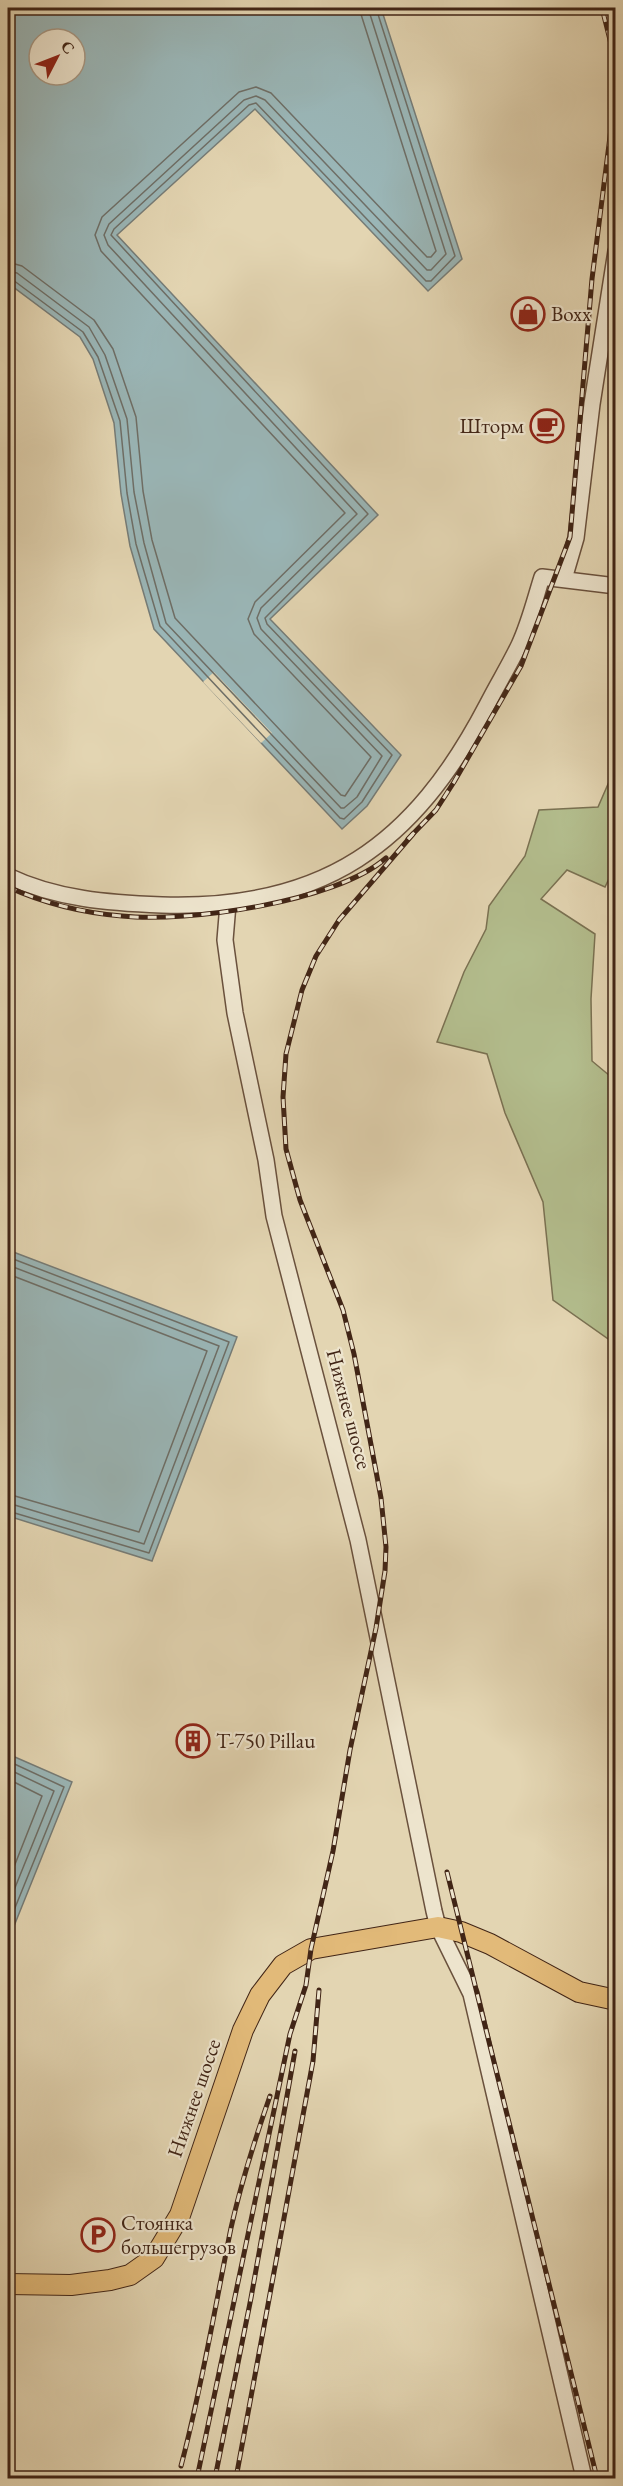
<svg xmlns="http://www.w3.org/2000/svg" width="623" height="2486" font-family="'EB Garamond',serif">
	<rect width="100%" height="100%" fill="#e3d5b2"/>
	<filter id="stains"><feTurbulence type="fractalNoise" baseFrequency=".00333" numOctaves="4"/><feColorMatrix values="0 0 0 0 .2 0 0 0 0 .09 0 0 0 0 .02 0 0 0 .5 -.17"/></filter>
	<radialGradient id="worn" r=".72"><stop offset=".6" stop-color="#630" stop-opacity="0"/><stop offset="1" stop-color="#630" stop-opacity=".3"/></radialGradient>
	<path fill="#b3bd8d" stroke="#7a7152" stroke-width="1.5" d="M615,768v98l-10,21 -38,-17 -26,29 54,35 -4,65 1,62 24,20 -2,262 -61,-43 -10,-98 -38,-89 -18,-59 -50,-12 27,-70 22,-43 3,-23 36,-50 14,-46 59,-3z"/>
	<g fill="#9ab6b7" stroke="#767c77" stroke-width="1.5" fill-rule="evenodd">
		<path d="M8,8h373l81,251 -34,32 -173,-182 -138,126 261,280 -108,104 131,136 -34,51 -25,23 -188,-200 -24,-83 -9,-52 -7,-71 -21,-64 -13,-22 -72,-54zM39,39h36v36h-36z"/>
		<path d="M8,1250l229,87 -85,224 -144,-45z"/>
		<path d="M8,1754l64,28 -64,159z"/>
	</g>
	<path fill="#e3d5b2" d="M214,672l58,61 -11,10 -58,-61z"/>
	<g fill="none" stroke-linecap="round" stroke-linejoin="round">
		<g stroke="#6e6e66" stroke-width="1.5">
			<path d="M8,262l14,4 72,54 19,29 23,68 7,74 9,49 23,78 166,177 4,1 26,-39 -117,-123 -6,-15 7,-17 90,-89 -244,-262 -6,-16 7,-18 137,-125 17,-5 15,6 156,164h4l5,-6 -77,-243"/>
			<path d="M8,271l9,2 72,54 16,28 22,64 7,73 10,51 22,80 175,185h3l13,-11 25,-41 -121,-127 -4,-11 4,-10 96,-94 -249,-269 -4,-10 5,-11 135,-124 12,-4 9,4 162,170h4l15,-16 -78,-246"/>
			<path d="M8,278l5,2 70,52 15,25 22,64 7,72 9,51 24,82 180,192 4,1 18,-17 30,-47 -125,-131 -2,-6 103,-104 -257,-279 3,-6 135,-124 7,-2 170,178h5l24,-25 -79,-248"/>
			<path d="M8,1257l221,85 -80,211 -141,-42"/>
			<path d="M8,1265l211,81 -75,198 -136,-41"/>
			<path d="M8,1274l199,77 -68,181 -131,-38"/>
			<path d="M8,1761l56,26 -56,138"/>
			<path d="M8,1769l46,22 -46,114"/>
			<path d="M8,1779l34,17 -34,86"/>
		</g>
		<defs>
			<g id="minor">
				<path d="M564,579l12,-41 16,-134 24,-153"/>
				<path d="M8,876c48,23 101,27 154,29 161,5 252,-60 325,-200 10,-20 22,-39 32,-60 10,-21 16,-46 23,-68l74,9"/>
				<path d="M228,904l-3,36 10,73 31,147 8,56 84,324 76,371 4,16 33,67 113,484"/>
			</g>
			<path id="major" d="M8,2284l63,1 39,-5 20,-5 24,-17 26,-43 63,-185 17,-35 23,-30 28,-16 127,-22 23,5 29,12 89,48 37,8"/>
		</defs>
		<use href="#minor" stroke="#6a513d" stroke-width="18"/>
		<use href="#major" stroke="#412516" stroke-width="22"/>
		<use href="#minor" stroke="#ede4cd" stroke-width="15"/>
		<use href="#major" stroke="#e2ba79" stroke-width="20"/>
		<defs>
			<g id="rail">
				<path d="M408,839l28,-29 18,-28 67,-116 49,-129 22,-258 23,-182 -4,-53 -9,-36"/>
				<path d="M8,887c35,16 76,26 114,29 65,7 214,-14 264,-58"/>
				<path d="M447,1872l150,606"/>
				<path d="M181,2466c21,-79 34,-159 50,-238 10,-45 24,-89 39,-132"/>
				<path d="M197,2478l93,-444 16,-49 5,-36 22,-98 17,-101 26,-122 9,-57 1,-24 -5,-49 -27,-144 -11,-44 -43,-110 -14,-51 -3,-52 3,-43 16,-64 14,-34 23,-36 74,-86"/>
				<path d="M215,2478l36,-180 44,-247"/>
				<path d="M236,2478l77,-417 6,-71"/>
			</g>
		</defs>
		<use href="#rail" stroke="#412516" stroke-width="5"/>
		<use href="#rail" stroke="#ede4cd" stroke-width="3" stroke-dasharray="9" stroke-linecap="butt"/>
	</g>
	<defs>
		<symbol id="shop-ring" viewBox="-11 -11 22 22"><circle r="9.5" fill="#ede4cd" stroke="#8f2418" stroke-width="1.5"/><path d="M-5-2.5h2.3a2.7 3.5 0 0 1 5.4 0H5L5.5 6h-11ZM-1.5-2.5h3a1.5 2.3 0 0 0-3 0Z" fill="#8f2418"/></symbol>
		<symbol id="cafe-ring" viewBox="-11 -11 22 22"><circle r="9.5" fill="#ede4cd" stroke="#8f2418" stroke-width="1.5"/><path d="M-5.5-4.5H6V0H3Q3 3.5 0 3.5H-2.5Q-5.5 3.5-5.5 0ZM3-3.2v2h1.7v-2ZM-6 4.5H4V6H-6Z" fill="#8f2418"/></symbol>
		<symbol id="building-ring" viewBox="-11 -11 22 22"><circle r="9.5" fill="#ede4cd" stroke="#8f2418" stroke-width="1.5"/><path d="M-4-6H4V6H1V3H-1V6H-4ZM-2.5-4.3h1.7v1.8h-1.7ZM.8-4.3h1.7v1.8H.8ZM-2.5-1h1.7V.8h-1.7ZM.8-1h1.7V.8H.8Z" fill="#8f2418"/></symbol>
		<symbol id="parking-ring" viewBox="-11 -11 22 22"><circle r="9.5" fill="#ede4cd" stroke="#8f2418" stroke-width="1.5"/><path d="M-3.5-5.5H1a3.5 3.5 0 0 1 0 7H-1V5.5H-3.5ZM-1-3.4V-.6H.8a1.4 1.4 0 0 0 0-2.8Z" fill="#8f2418"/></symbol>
	</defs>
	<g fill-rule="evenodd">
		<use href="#shop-ring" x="509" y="295" width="38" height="38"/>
		<use href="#cafe-ring" x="528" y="407" width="38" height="38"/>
		<use href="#building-ring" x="174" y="1722" width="38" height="38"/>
		<use href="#parking-ring" x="79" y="2216" width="38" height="38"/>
	</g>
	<g text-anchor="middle" stroke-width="4.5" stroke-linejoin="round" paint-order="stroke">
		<g font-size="21" fill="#412516" stroke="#ede4cd" text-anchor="start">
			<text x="551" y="321">Boxx</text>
			<text x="524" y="433" text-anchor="end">Шторм</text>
			<text x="216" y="1748">T-750 Pillau</text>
			<text x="121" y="2230">Стоянка<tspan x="121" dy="24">большегрузов</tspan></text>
		</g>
		<g font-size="21" fill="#412516" stroke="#ede4cd">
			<text transform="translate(349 1409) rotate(75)" y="7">Нижнее шоссе</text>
			<text transform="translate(194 2098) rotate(-71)" y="7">Нижнее шоссе</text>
		</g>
	</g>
	<rect width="623" height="2486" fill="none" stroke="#e3d5b2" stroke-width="30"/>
	<rect x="9" y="9" width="605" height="2468" fill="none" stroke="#412516" stroke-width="3"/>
	<rect x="15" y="15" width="593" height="2456" fill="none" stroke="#412516" stroke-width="1.5"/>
	<g transform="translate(57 57) rotate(48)"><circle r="28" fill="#ede4cd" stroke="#a89884" stroke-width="1.5"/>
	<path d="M0-4.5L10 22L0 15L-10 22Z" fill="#8f2418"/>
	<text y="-9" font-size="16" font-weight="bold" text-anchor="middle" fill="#412516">С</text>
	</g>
	<rect width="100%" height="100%" filter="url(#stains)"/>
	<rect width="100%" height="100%" fill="url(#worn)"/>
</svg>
